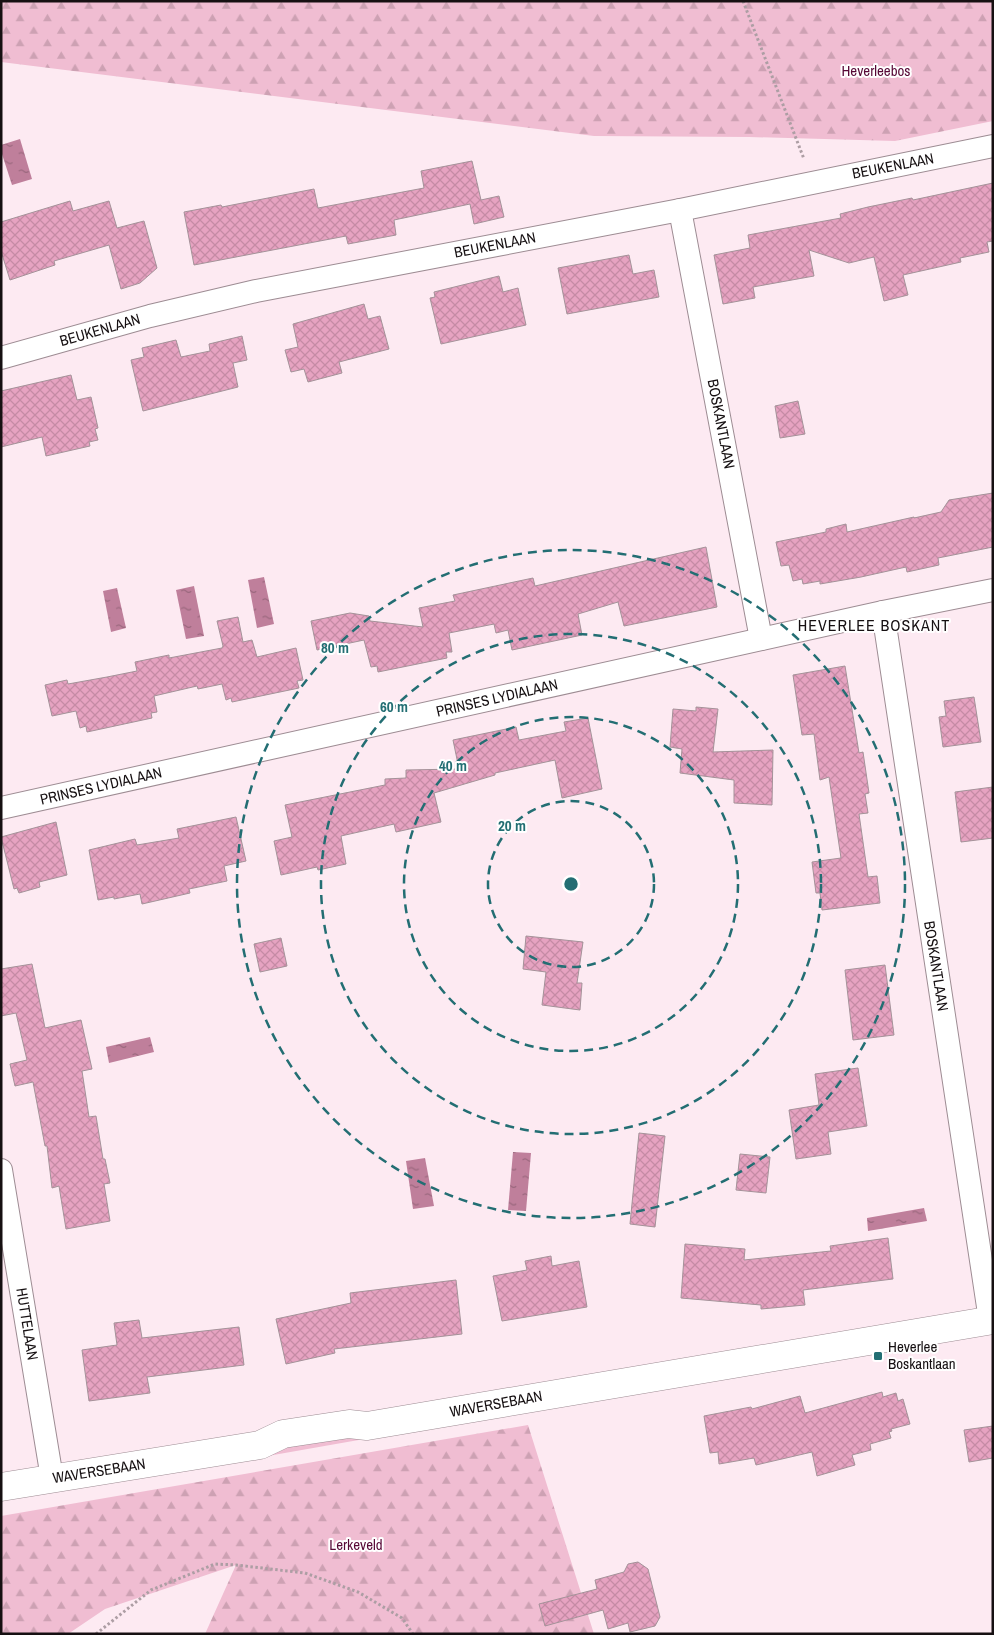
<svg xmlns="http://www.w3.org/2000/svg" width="994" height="1635" font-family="'Archivo Narrow',sans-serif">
	<defs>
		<pattern id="forest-firs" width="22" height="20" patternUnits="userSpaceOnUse" patternTransform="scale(1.25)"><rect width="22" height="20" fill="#f0bdd2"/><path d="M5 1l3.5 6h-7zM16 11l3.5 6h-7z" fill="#cda1b3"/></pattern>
		<pattern id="water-ripples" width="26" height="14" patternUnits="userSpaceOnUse" patternTransform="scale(1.25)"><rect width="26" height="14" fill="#bf7f9b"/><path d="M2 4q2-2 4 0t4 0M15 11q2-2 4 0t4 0" fill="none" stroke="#9a677d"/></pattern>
		<pattern id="building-cross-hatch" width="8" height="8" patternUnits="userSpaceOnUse" patternTransform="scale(1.25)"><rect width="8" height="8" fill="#e6a3c1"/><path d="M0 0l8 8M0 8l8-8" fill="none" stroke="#c58ba5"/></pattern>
	</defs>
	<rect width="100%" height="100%" fill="#fdeaf2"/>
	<path fill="#f0bdd2" d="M339,1433l31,5 -108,19 21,-12z"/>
	<g fill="url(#forest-firs)">
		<path d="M1,1h992v120l-98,20 -146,-4 -155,-1 -593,-74z"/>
		<path d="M528,1425l66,209h-389l31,-69 -131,44 -37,25h-67v-118z"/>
	</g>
	<g fill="url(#water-ripples)">
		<path d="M20,139l12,40 -20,6 -11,-34v-6z"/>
		<path d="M264,577l10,47 -17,4 -9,-48z"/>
		<path d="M194,586l10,50 -18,3 -10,-49z"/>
		<path d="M117,588l9,40 -15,4 -8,-41z"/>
		<path d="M150,1037l4,15 -45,11 -3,-16z"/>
		<path d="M513,1152l18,1 -5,58 -18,-1z"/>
		<path d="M425,1158l9,48 -21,3 -7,-48z"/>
		<path d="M924,1208l3,13 -59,10 -1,-13z"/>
	</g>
	<g fill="url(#building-cross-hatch)" stroke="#a49299">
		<path d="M472,161l9,39 18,-4 5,21 -30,7 -4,-20 -76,16 2,15 -48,9 -2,-8 -152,29 -10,-53 37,-7 1,2 92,-18 4,19 106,-20 -3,-17z"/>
		<path d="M993,183v58l-6,1 2,10 -29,6 1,4 -58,13 5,20 -24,6 -10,-44 -25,6 -40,-13 5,26 -61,11 2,11 -32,6 -9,-49 36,-7 -2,-13 93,-17 -1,-4 28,-7 44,-9 1,2z"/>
		<path d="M70,201l3,10 36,-10 8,27 27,-7 13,47 -17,15 -19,6 -12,-44 -55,16 1,4 -45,15 -9,-29v-29z"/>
		<path d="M629,255l4,19 21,-4 5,27 -92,17 -9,-46z"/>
		<path d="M499,276l4,16 15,-4 8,37 -85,19 -11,-46 5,-1 -1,-5z"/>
		<path d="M364,304l4,15 12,-3 9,33 -50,13 3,11 -34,9 -4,-13 -13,3 -6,-22 13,-3 -5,-23z"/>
		<path d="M242,336l5,24 -14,3 5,24 -95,24 -12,-51 13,-3 -2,-9 34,-8 5,17 29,-6 -1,-7z"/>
		<path d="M71,375l6,25 14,-3 7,31 -3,1 3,11 -9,2 1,4 -44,10 -4,-19 -41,10v-56z"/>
		<path d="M798,401l7,33 -25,4 -5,-32z"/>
		<path d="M993,493v54l-55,11 1,7 -32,7 -1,-5 -45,10 -41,7v-3l-17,3 -1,-5 -9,2 -4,-16 -8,1 -5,-24 50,-10v-3l20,-5 1,8 67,-15v1l27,-6 8,-12z"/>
		<path d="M706,547l11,60 -93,19 -6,-24 -40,12 4,21 -70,15 -4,-20 -12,3 -2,-9 -45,9 3,19h-6l1,6 -69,14 -1,-6 -6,1 -7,-27 -47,10 -6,-29 39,-8 19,3 1,5 53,6 -4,-19 36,-7 -2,-6 80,-17 2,8z"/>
		<path d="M238,617l5,25 9,-2 5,17 39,-9 7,32 -6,1 2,7 -67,14 -1,-4 -5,2 -4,-16 -24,5 -1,-3 -43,10 3,16 -6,1 1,5 -65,14 -1,-6 -6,2 -4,-17 -24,5 -7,-31 22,-5 1,4 39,-7 30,-6 -2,-9 34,-7v3l53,-10 1,-2 -6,-25z"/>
		<path d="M845,666l14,87 4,-1 6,41 -4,1 3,19 -9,1 9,63 9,-1 3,27 -58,7 -2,-17h-4l-4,-31 29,-4 -12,-81 -9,3 -6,-46 -12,1 -9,-60z"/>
		<path d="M974,697l7,45 -38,5 -4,-30 7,-1 -2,-15z"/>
		<path d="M696,707l22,2 -5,43 60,-2 -1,55 -38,-2v-23l-54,-7 2,-24 -12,-2 3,-38 23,2z"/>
		<path d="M588,718l14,71 -40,9 -7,-38 -60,13v2l-61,18 7,29 -45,10 -2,-8 -53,12 5,28 -28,6 -1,-3 -36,8 -7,-34 18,-4 -7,-32 100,-20v-6l21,-1v-8l53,-1 -6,-29 63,-13 3,13 47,-9 -2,-9z"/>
		<path d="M993,787v51l-32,4 -6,-50z"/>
		<path d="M236,817l10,44 -22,5 3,15 -38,8 1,4 -48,11 -2,-10 -26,5v-2l-16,3 -9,-50 46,-11 2,6 42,-7 -2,-9z"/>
		<path d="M56,822l11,53 -28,7 1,5 -21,6 -2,-5 -3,1 -13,-52z"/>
		<path d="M526,936l57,6 -6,41h5l-2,27 -38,-5 4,-33 -23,-3z"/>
		<path d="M281,938l6,28 -27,6 -6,-28z"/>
		<path d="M32,964l13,64 36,-8 11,49 -10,2 7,46 7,-1 7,43h2l5,24 -6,1 6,37 -44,8 -7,-43 -7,2 -5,-42h-2l-12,-64 -18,4 -5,-22 17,-4 -11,-47 -15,3v-47z"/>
		<path d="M885,965l9,70 -41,5 -8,-70z"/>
		<path d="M858,1068l9,58 -39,6 3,22 -35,5 -7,-49 30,-5 -4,-31z"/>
		<path d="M639,1133l26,3 -10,91 -25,-3z"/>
		<path d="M740,1154l30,3 -4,36 -30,-3z"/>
		<path d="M888,1238l5,41 -90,11 2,15 -44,4v-4l-80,-7 4,-54 60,5 -1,11 87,-9 -1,-5z"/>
		<path d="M551,1256l1,10 27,-5 8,46 -85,14 -9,-45 34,-6 -2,-9z"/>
		<path d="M456,1280l6,54 -128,15 1,4 -49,11 -10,-45 75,-16 -1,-10z"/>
		<path d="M139,1320l3,18 97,-11 5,38 -97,12 3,16 -61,8 -7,-51 35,-5 -3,-22z"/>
		<path d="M882,1392l1,5 13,-4 2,8 5,-2 7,25 -19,5 1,2 -3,1 2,6 -21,6 1,6 -19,5 3,10 -38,11 -5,-24 -56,13 -2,-7 -35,6 -1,-12 -8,1 -6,-37 47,-9 1,2 48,-13 5,17z"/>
		<path d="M993,1426v32l-24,4 -5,-32z"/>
		<path d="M638,1562l10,7 12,48 -5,9 -25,6 -2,-9 -20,6 -5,-19 -58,16 -6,-22 58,-15 -2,-9 29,-8 4,-8z"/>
	</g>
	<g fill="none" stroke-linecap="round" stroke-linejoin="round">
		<defs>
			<g id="street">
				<path d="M680,210l81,429"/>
				<path d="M1,358l149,-42 106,-25 424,-81 313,-64"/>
				<path d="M883,612l107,708"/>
				<path d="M1,808l882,-196 110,-22"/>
				<path d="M1,1170l51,308"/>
			</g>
			<path id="secondary" d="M1,1487l259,-42 23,-11 66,-10 18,2 626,-106"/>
		</defs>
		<use href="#street" stroke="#9d8c93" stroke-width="24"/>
		<use href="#secondary" stroke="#9d8c93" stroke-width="29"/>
		<g stroke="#ad9ea4" stroke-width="3" stroke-dasharray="2.5 2.5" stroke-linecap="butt">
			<path d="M743,1l61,158"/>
			<path d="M96,1634l55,-44 64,-26 21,1 69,8 53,19 44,26 11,16"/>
		</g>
		<use href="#street" stroke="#fff" stroke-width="22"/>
		<use href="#secondary" stroke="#fff" stroke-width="28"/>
	</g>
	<g fill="none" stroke="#236e73" stroke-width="2.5" stroke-dasharray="9 6">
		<circle cx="571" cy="884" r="83"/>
		<circle cx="571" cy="884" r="167"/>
		<circle cx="571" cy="884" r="250"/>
		<circle cx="571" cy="884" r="334"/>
	</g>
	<rect fill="#236e73" stroke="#fff" stroke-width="2" x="873" y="1351" width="10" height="10" rx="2.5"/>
	<g text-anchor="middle" stroke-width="4" stroke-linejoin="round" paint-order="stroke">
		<g font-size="15" fill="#570836" stroke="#fff">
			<text x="876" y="76">Heverleebos</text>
			<text x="356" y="1550">Lerkeveld</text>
		</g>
		<g font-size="15" fill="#161012" stroke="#fff">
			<text transform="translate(893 166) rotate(-11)" y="5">BEUKENLAAN</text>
			<text transform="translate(495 245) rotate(-11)" y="5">BEUKENLAAN</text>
			<text transform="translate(100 330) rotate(-16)" y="5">BEUKENLAAN</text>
			<text transform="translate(721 424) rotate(79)" y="5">BOSKANTLAAN</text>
			<text transform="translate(497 698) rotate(-13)" y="5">PRINSES LYDIALAAN</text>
			<text transform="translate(101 786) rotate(-13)" y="5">PRINSES LYDIALAAN</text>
			<text transform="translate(936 966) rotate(81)" y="5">BOSKANTLAAN</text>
			<text transform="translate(27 1324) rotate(81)" y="5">HUTTELAAN</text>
			<text transform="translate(496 1404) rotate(-10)" y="5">WAVERSEBAAN</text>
			<text transform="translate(99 1471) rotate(-9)" y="5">WAVERSEBAAN</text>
		</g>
		<g font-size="15" fill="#161012" stroke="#fff" text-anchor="start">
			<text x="888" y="1352">Heverlee<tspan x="888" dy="17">Boskantlaan</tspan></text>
		</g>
		<g font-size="16" letter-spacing="1" fill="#161012" stroke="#fff">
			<text x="874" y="631">HEVERLEE BOSKANT</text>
		</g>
	</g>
	<circle cx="571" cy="884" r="8" fill="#236e73" stroke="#fff" stroke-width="2.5"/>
	<g font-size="15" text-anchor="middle" font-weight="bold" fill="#236e73" stroke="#fff" stroke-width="4" stroke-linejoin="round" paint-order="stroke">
		<text x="335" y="653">80 m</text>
		<text x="394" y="712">60 m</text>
		<text x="453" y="771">40 m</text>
		<text x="512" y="831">20 m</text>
	</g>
	<rect width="994" height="1635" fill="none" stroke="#161012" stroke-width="5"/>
</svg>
